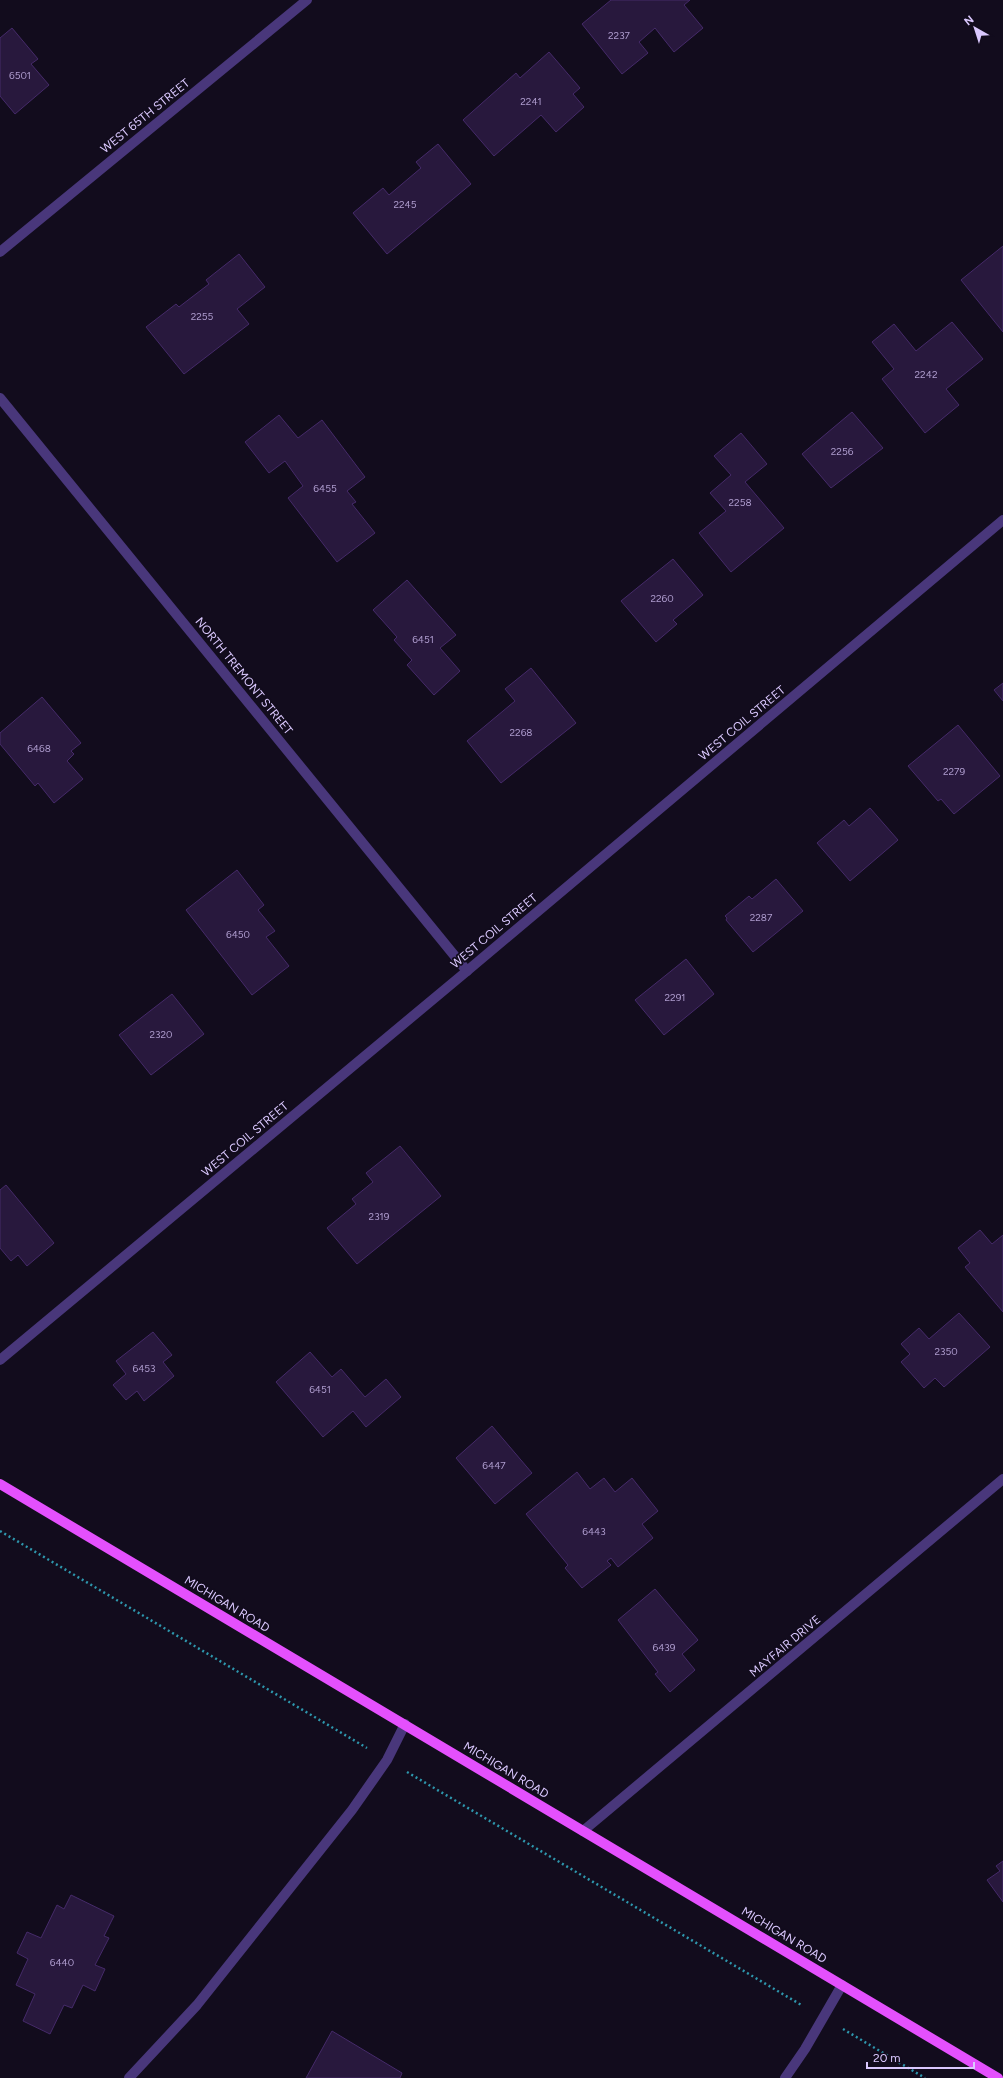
<svg xmlns="http://www.w3.org/2000/svg" width="1003" height="2078" font-family="Figtree,sans-serif">
	<rect width="100%" height="100%" fill="#120c1d"/>
	<g fill="#28183d" stroke="#452a69">
		<path d="M611,0h79l-6,5 19,23 -29,24 -19,-24 -16,14 9,11 -26,21 -40,-50z"/>
		<path d="M12,28l26,31 -7,5 18,21 -34,29 -15,-18v-58z"/>
		<path d="M549,52l31,36 -7,6 11,13 -28,25 -15,-17 -47,41 -31,-36 53,-47 4,5z"/>
		<path d="M438,144l33,40 -84,70 -34,-41 30,-25 6,7 32,-27 -5,-6z"/>
		<path d="M1003,246v86l-42,-52z"/>
		<path d="M239,254l26,33 -28,22 12,15 -65,50 -38,-47 30,-23 3,3 30,-23 -3,-4z"/>
		<path d="M952,322l31,37 -37,30 13,16 -34,28 -43,-54 12,-10 -22,-27 22,-18 22,27z"/>
		<path d="M852,412l31,36 -52,40 -29,-34z"/>
		<path d="M279,415l19,23 24,-18 43,57 -18,14 9,11 -4,2 23,29 -38,29 -49,-64 15,-12 -18,-25 -16,12 -24,-31z"/>
		<path d="M741,433l26,31 -22,18 39,46 -53,44 -32,-39 27,-22 -16,-18 21,-18 -17,-19z"/>
		<path d="M673,559l30,36 -30,25 4,4 -21,18 -35,-41z"/>
		<path d="M407,580l49,55 -16,13 20,23 -26,24 -27,-30 5,-5 -18,-20 3,-3 -24,-27z"/>
		<path d="M531,668l45,55 -75,60 -34,-42 48,-40 -10,-12z"/>
		<path d="M1003,683v18l-9,-11z"/>
		<path d="M42,697l39,46 -10,8 3,3 -7,7 16,18 -29,24 -16,-20 -3,3 -35,-42v-11z"/>
		<path d="M958,725l42,51 -46,38 -13,-15 -3,2 -30,-35z"/>
		<path d="M870,808l28,32 -48,41 -33,-38 27,-23 5,6z"/>
		<path d="M237,870l27,35 -6,5 17,21 -9,6 23,29 -37,29 -66,-85z"/>
		<path d="M776,879l27,32 -50,41 -27,-32 1,-2 -2,-2 24,-20 3,3z"/>
		<path d="M686,959l28,35 -50,41 -29,-35z"/>
		<path d="M172,994l32,40 -53,41 -32,-40z"/>
		<path d="M400,1146l41,50 -84,68 -30,-36 29,-24 -4,-5 21,-17 -7,-9z"/>
		<path d="M6,1185l48,58 -27,23 -9,-11 -7,6 -11,-13v-58z"/>
		<path d="M980,1230l12,14 11,-9v77l-38,-45 5,-4 -12,-15z"/>
		<path d="M959,1313l31,34 -46,40 -9,-9 -11,10 -23,-26 9,-8 -9,-10 18,-16 10,11z"/>
		<path d="M153,1332l19,23 -9,7 11,14 -30,25 -7,-10 -11,9 -13,-15 13,-11 -10,-13z"/>
		<path d="M310,1352l22,25 9,-8 24,28 21,-18 15,18 -35,30 -13,-16 -30,26 -47,-55z"/>
		<path d="M492,1426l40,47 -37,31 -39,-46z"/>
		<path d="M577,1472l13,17 14,-11 11,14 17,-14 26,33 -16,13 11,14 -35,29 -7,-9 -4,3 4,4 -29,23 -17,-20 3,-3 -42,-51z"/>
		<path d="M655,1589l43,51 -16,14 13,16 -25,22 -15,-18 3,-2 -40,-52z"/>
		<path d="M1003,1861v41l-16,-22 13,-9 -4,-5z"/>
		<path d="M71,1895l43,21 -10,20 5,2 -14,27 10,4 -10,22 -12,-6 -11,23 -8,-3 -14,29 -27,-13 12,-27 -19,-9 12,-26 -11,-6 10,-21 14,6 16,-33 7,4z"/>
		<path d="M332,2031l70,42 -2,5h-94z"/>
	</g>
	<g fill="none" stroke-linecap="round" stroke-linejoin="round">
		<g stroke="#2e97ad" stroke-width="2.5" stroke-dasharray="2 3" stroke-linecap="butt">
			<path d="M0,1531l367,217"/>
			<path d="M407,1772l396,234"/>
			<path d="M843,2029l82,49"/>
		</g>
		<g stroke="#49377b" stroke-width="10">
			<path d="M129,2078l68,-73 155,-195 35,-50 18,-36"/>
			<path d="M785,2078l20,-29 37,-64"/>
		</g>
		<g stroke="#49377b" stroke-width="10">
			<path d="M0,252l307,-252"/>
			<path d="M0,398l467,573"/>
			<path d="M0,1360l467,-389 536,-451"/>
			<path d="M583,1831l420,-352"/>
		</g>
		<path stroke="#e450fd" stroke-width="10" d="M0,1484l998,594"/>
	</g>
	<g text-anchor="middle" stroke-width="3.5" stroke-linejoin="round" paint-order="stroke">
		<g font-size="10" fill="#ae9cce">
			<text x="619" y="39">2237</text>
			<text x="20" y="79">6501</text>
			<text x="531" y="105">2241</text>
			<text x="405" y="208">2245</text>
			<text x="202" y="320">2255</text>
			<text x="926" y="378">2242</text>
			<text x="842" y="455">2256</text>
			<text x="325" y="492">6455</text>
			<text x="740" y="506">2258</text>
			<text x="662" y="602">2260</text>
			<text x="423" y="643">6451</text>
			<text x="521" y="736">2268</text>
			<text x="39" y="752">6468</text>
			<text x="954" y="775">2279</text>
			<text x="761" y="921">2287</text>
			<text x="238" y="938">6450</text>
			<text x="675" y="1001">2291</text>
			<text x="161" y="1038">2320</text>
			<text x="379" y="1220">2319</text>
			<text x="946" y="1355">2350</text>
			<text x="144" y="1372">6453</text>
			<text x="320" y="1393">6451</text>
			<text x="494" y="1469">6447</text>
			<text x="594" y="1535">6443</text>
			<text x="664" y="1651">6439</text>
			<text x="62" y="1966">6440</text>
		</g>
		<g font-size="12" fill="#dac8fe" stroke="#120c1d">
			<text transform="translate(145 116) rotate(-39)" y="4">WEST 65TH STREET</text>
			<text transform="translate(244 676) rotate(51)" y="4">NORTH TREMONT STREET</text>
			<text transform="translate(742 723) rotate(-40)" y="4">WEST COIL STREET</text>
			<text transform="translate(494 931) rotate(-40)" y="4">WEST COIL STREET</text>
			<text transform="translate(245 1139) rotate(-40)" y="4">WEST COIL STREET</text>
			<text transform="translate(227 1604) rotate(31)" y="4">MICHIGAN ROAD</text>
			<text transform="translate(785 1646) rotate(-40)" y="4">MAYFAIR DRIVE</text>
			<text transform="translate(506 1770) rotate(31)" y="4">MICHIGAN ROAD</text>
			<text transform="translate(784 1935) rotate(31)" y="4">MICHIGAN ROAD</text>
		</g>
	</g>
	<g transform="translate(975 28) rotate(321)" stroke="#120c1d" stroke-width="3" paint-order="stroke">
	<path d="M0-3L7 15L0 10L-7 15Z" fill="#dac8fe"/>
	<text y="-6" font-size="11" font-weight="bold" text-anchor="middle" fill="#dac8fe">N</text>
	</g>
	<path d="M867 2062v6h107v-6" fill="none" stroke="#dac8fe" stroke-width="2"/>
	<text x="873" y="2062" font-size="12" fill="#dac8fe" stroke="#120c1d" stroke-width="3" paint-order="stroke">20 m</text>
</svg>
